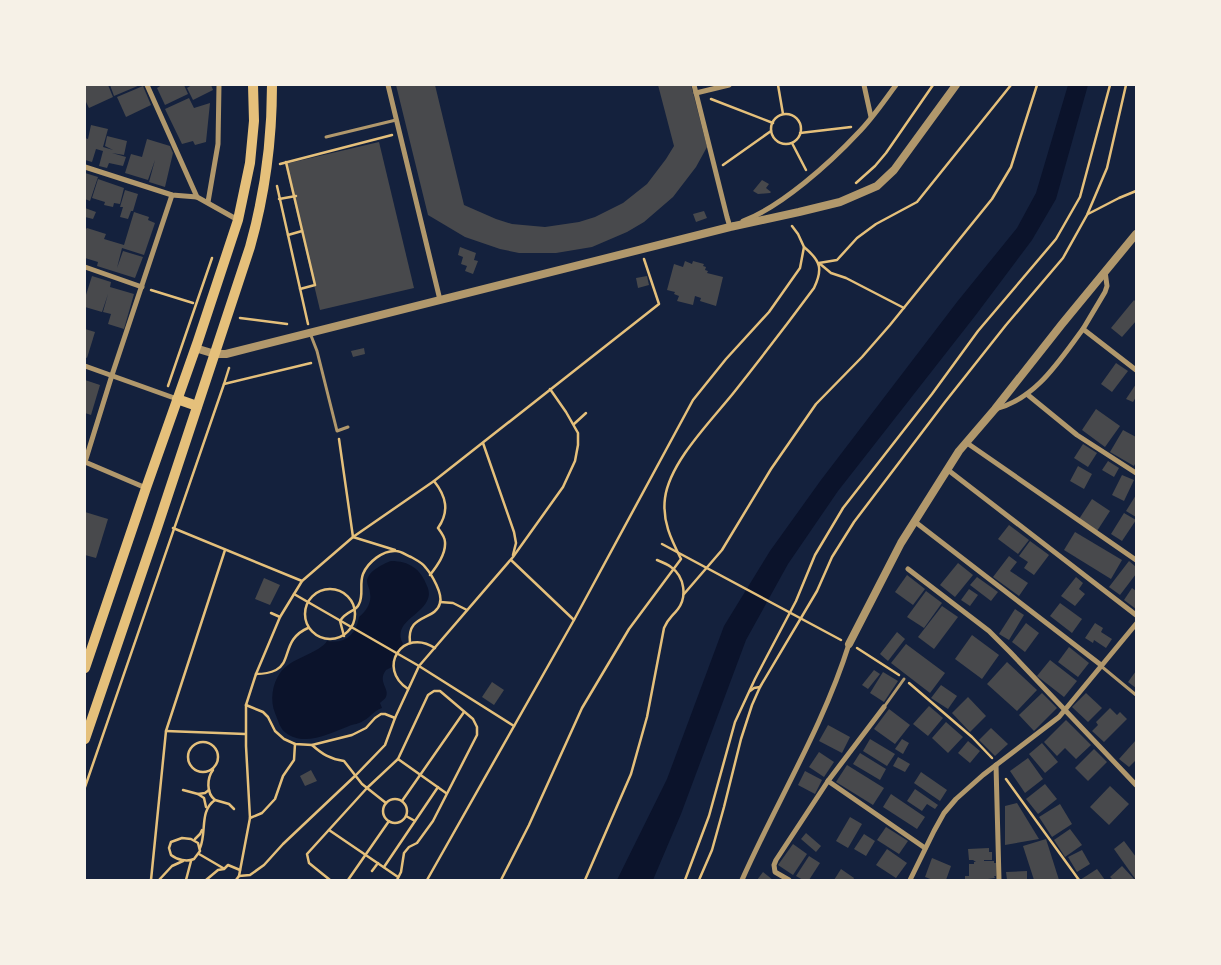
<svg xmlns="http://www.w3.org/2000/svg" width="1221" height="965" font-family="'Noto Sans',sans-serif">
	<rect width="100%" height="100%" fill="#14213d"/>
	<g fill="#0b132b">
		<path d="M1068,85h20l-32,114 -24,41 -57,76 -137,175 -50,73 -42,76 -65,174 -28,66h-36l50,-101 57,-153 46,-75 51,-71 136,-178 60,-74 19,-35z"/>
		<path d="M391,561c18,0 30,8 36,25 2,4 3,10 0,15 -7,15 -35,22 -24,43l-10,13 -1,10 -6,3c-9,12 4,18 0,27 -1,2 -4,4 -6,6l2,5c-9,3 -11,9 -19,13 -4,3 -9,3 -14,5 -18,7 -45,21 -63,7 -6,-4 -8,-13 -11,-20 -5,-12 -3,-29 5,-40 10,-15 40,-20 47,-32 18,3 29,-6 32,-24 7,-6 13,-14 11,-24 0,-4 -3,-8 -3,-12 1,-10 16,-17 24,-20z"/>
	</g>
	<g fill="#48494c">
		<path d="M86,85h22l5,12 -24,11 -4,-8v-14z"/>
		<path d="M110,85h30l-26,11z"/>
		<path d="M162,85h22l4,9 -23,11 -8,-17z"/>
		<path d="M192,85h19l2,5 -20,10 -6,-12z"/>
		<path d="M396,85h39l29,120 32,14 16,5 33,3 34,-5 16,-5 28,-14 24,-19 19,-25 8,-13 -16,-61h33l16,62 -11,20 -23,30 -29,25 -17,10 -35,15 -36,6h-37l-19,-4 -35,-12 -37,-22z"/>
		<path d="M143,86l8,19 -25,12 -9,-20z"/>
		<path d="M189,98l5,10 16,-5 -4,39 -11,3 -2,-4 -11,3 -17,-35z"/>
		<path d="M91,125l17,4 -5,18 10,3 -8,-4 2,-10 20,5 -3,14 -12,-2 14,4 -3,9 -14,-3 -2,5 -8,-2 4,-15 -7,-2 -4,13 -7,-2v-22l3,1z"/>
		<path d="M147,139l23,7 3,7 -8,34 -16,-5 6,-22 -7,20 -23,-7 6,-19 11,3z"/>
		<path d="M379,142l35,146 -94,22 -35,-146z"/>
		<path d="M85,173l13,4 -8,24 -5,-2z"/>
		<path d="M98,179l26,9 -4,16 -6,-1 -1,4 -9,-2 1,-3 -13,-4z"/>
		<path d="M762,180l7,4 -3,4 5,4 -1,1 -12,1 -5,-3z"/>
		<path d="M125,190l13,4 -5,17h-2l-3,8 -8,-2 3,-10h-3z"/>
		<path d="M85,208l11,4 -3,7 -8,-2z"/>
		<path d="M704,211l3,7 -11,4 -3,-8z"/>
		<path d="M134,212l15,5 -1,3 7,3 -11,32 -22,-7 -5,20 6,-17 20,6 -8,21 -38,-12 1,-4 -13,-4v-28l2,-2 19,6 -2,5 20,6z"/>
		<path d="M460,247l16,6 -2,7 4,1 -5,13 -8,-3 2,-5 -6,-2 2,-7 -5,-2z"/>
		<path d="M685,261l7,3 1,-3 11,3 -1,2 3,1 -1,3 3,1 -1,2 16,4 -7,29 -16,-5 1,-3 -6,-2 -2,9 -16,-4 2,-5 -5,-2 1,-2 -8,-2 7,-26 9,3z"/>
		<path d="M92,276l19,6 -1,5 24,7 -10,35 -16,-5 3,-10 -8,-2 5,-18 -6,18 -17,-5v-9z"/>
		<path d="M647,276l2,9 -11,3 -2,-10z"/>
		<path d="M1134,300l2,2v19l-14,16 -11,-9z"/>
		<path d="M85,329l10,3 -8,26 -2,-1z"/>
		<path d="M364,348l1,6 -12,3 -2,-6z"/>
		<path d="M1116,363l12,8 -16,21 -11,-8z"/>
		<path d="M85,380l15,5 -9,30 -6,-2z"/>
		<path d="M1136,384v13l-3,5 -7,-3z"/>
		<path d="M1096,409l24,17 -15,21 -23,-17z"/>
		<path d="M1123,430l13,7v25l-2,4 -24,-14z"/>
		<path d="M1083,444l14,9 -9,14 -14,-9z"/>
		<path d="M1108,461l11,7 -5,9 -12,-7z"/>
		<path d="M1078,466l14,8 -8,15 -14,-8z"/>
		<path d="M1122,475l12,5 -10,21 -12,-6z"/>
		<path d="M1136,495v22l-10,-6z"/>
		<path d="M1092,499l18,12 -13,20 -18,-12z"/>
		<path d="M85,512l23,7 -12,39 -11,-3z"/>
		<path d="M1124,513l12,7 -14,21 -11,-7z"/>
		<path d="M1009,525l20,15 -11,14 -20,-15z"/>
		<path d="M1075,532l47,28 -11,19 -47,-29z"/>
		<path d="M1030,541l19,14 -15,20 -10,-7 4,-6 -9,-6z"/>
		<path d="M1009,556l8,6 -7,9 18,12 -9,13 -26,-19z"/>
		<path d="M1129,561l7,6v7l-16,21 -11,-8z"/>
		<path d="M958,563l15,12 -18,22 -15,-12z"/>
		<path d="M907,575l18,14 -12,16 -18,-13z"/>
		<path d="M977,577l21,15 -7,9 -21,-16z"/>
		<path d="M1076,577l7,6 -4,6 6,5 -10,12 -14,-10z"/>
		<path d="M264,578l16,7 -10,20 -15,-6z"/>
		<path d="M1132,588l4,3v18l-12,-9z"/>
		<path d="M969,589l9,6 -8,11 -9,-6z"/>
		<path d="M926,591l16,12 -18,25 -17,-11z"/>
		<path d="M1060,603l22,16 -10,14 -22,-17z"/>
		<path d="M942,606l16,11 -24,32 -16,-12z"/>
		<path d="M1015,609l9,6 -15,25 -10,-6z"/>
		<path d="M1026,623l13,10 -14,19 -13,-10z"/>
		<path d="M1095,623l8,5 -2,4 11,7 -6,9 -12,-8 -1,3 -8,-5z"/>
		<path d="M897,632l8,7 -17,22 -8,-7z"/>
		<path d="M972,635l27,20 -17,24 -27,-20z"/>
		<path d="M906,644l39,29 -15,20 -39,-30z"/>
		<path d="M1069,647l20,16 -11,14 -20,-15z"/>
		<path d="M1050,660l27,21 -13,16 -27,-21z"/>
		<path d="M1007,662l30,28 -20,21 -30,-27z"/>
		<path d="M874,670l6,4 -12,15 -6,-4z"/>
		<path d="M1136,671v17l-8,-6z"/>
		<path d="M883,672l15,9 -14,21 -14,-9z"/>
		<path d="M492,682l12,8 -10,15 -12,-8z"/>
		<path d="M941,685l16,11 -9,13 -17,-11z"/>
		<path d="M1042,693l15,15 -23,23 -15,-16z"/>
		<path d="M1086,693l16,15 -14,14 -16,-15z"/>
		<path d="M968,697l18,19 -16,16 -18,-19z"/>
		<path d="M929,706l14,12 -15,18 -15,-12z"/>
		<path d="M1110,708l7,7 3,-3 7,7 -23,23 -12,-11 6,-6 -2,-3z"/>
		<path d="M889,709l21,16 -15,19 -21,-15z"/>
		<path d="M1066,720l25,25 -15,14 -11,-11 -8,8 -13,-14z"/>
		<path d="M946,722l17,15 -15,16 -16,-15z"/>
		<path d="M828,725l22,12 -8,16 -23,-12z"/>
		<path d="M991,728l17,16 -13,12 -16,-16z"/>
		<path d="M870,739l25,15 -8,12 -24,-15z"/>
		<path d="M902,739l7,4 -6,11 -8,-5z"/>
		<path d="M1136,740v20l-7,7 -10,-8z"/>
		<path d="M968,741l12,10 -10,12 -12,-10z"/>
		<path d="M1042,743l16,19 -13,11 -16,-19z"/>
		<path d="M1094,749l13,13 -19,19 -13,-13z"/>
		<path d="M819,752l15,10 -10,15 -15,-10z"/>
		<path d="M860,753l26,16 -6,11 -27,-16z"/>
		<path d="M898,757l12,7 -5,8 -12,-6z"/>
		<path d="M1028,758l15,21 -18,14 -15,-22z"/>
		<path d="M847,765l37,23 -11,17 -37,-23z"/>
		<path d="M311,770l6,11 -12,5 -5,-10z"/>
		<path d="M805,771l17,9 -7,14 -17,-9z"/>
		<path d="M921,772l26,18 -7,11 -26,-18z"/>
		<path d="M1045,784l12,15 -19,15 -12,-15z"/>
		<path d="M1110,786l19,18 -20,21 -19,-18z"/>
		<path d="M915,789l23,16 -3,4 -8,-5 -5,7 -15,-10z"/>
		<path d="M891,794l34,23 -8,12 -34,-22z"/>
		<path d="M1017,803l22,36 -34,6v-39z"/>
		<path d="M1060,804l12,20 -20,13 -13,-20z"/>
		<path d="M850,817l12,7 -14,24 -12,-7z"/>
		<path d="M886,827l22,14 -9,13 -22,-14z"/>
		<path d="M1070,829l12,16 -17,12 -11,-17z"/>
		<path d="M806,833l15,13 -5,6 -15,-13z"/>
		<path d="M864,834l11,7 -9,15 -12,-7z"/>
		<path d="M1046,839l13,41h-25l-11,-34z"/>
		<path d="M1124,841l12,16v23l-22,-31z"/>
		<path d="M793,844l14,10 -14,21 -15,-10z"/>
		<path d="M989,848v4h3v8h-8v1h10v2h2v13h-2l1,2 -7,1v1h-23v-4h4v-12h5v-2h2l-3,-2h-4l-1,-11z"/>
		<path d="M887,849l20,14 -11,15 -20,-13z"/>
		<path d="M1082,850l8,14 -13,8 -9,-15z"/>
		<path d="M809,856l11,7 -11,17h-6l-7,-4z"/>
		<path d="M932,858l19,8 -5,14h-13l-8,-3z"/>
		<path d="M1122,866l13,14h-22l-3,-3z"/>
		<path d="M841,869l13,9 -1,2h-19z"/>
		<path d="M1097,869l8,11h-25z"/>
		<path d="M1027,871v9h-20l-1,-8z"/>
		<path d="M763,872l10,8h-16z"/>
	</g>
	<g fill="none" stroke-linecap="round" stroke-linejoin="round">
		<g stroke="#e5c07b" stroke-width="2.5">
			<path d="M778,85l5,29"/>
			<path d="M711,99l62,24"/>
			<circle cx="786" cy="129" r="15"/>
			<path d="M800,133l51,-6"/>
			<path d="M792,143l14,27"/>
			<path d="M286,162l29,123 -15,4"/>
			<path d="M280,164l112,-29"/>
			<path d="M723,165l48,-34"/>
			<path d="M856,183l19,-17 11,-13 47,-68"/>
			<path d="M277,186l31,138"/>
			<path d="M279,199l17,-3"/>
			<path d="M1088,214l31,-16 17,-7"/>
			<path d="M288,235l14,-4"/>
			<path d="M151,290l42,13"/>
			<path d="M904,308l-58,-30 -15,-5 -12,-10 18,-3 20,-22 19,-14 41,-22 94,-117"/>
			<path d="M240,318l47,6"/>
			<path d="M224,384l5,-16"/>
			<path d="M168,386l44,-128"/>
			<path d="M574,424l12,-11"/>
			<path d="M483,443l31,89 2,11 -3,12"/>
			<path d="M173,528l129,53"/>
			<path d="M353,537l81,-56 225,-177 -15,-45"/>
			<path d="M353,537l42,13"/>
			<path d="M662,544l179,96"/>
			<path d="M511,560l63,60"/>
			<path d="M430,575c7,-9 16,-21 15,-33 0,-5 -4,-10 -7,-14 12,-17 8,-32 -4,-47"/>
			<circle cx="330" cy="614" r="25"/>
			<path d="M294,594l125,72 95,60"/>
			<path d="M684,594l38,-44 49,-81 45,-65 46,-47 28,-32 102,-126 19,-32 26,-82"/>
			<path d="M440,602l13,1 14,7"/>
			<path d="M271,613l9,4"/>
			<path d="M344,636l-4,-15c7,-11 16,-9 19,-17 5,-9 0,-20 4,-30 5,-12 20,-24 33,-23 5,0 10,4 15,6 5,3 11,5 15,11 6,7 17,26 14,35 -4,18 -34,10 -30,40"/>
			<path d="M857,648l42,27"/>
			<path d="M256,674c6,0 14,-1 20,-4 16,-8 6,-31 32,-42"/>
			<path d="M909,683l63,54 20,21"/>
			<path d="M408,689c-32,-21 -5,-62 27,-41"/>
			<path d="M750,691l4,-3 6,-1"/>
			<path d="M246,705l17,7 5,5 7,14 9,8 11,5 17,1 40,-10 14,-7 9,-10 6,-4h4l10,4"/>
			<path d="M166,731l79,3"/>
			<circle cx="203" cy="757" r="15"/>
			<path d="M312,745c10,9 18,14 32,16l18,23 24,19"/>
			<path d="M398,759l48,34"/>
			<path d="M1006,779l73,101"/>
			<path d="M85,787l139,-403 87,-21"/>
			<path d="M183,790l15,4"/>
			<circle cx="395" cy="811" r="12"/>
			<path d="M215,800l14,4 5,5"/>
			<path d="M402,801l62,-89"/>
			<path d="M206,807l-2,-9 -6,-4 7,-1 4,-3"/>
			<path d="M406,816l9,5"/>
			<path d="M250,818l12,-5 13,-14 8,-23 11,-16 1,-16"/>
			<path d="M329,830l69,47"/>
			<path d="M182,838l9,1 7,4 2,8 -6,8c-7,3 -17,1 -23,-4l-2,-7 2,-6z"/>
			<path d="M195,839l5,-5 2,-4"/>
			<path d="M200,848c7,-16 -1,-37 15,-48 -9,-7 -8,-22 -2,-30"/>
			<path d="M199,854l24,14"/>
			<path d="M384,867l54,-80"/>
			<path d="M372,871l6,-8"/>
			<path d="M239,876l11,-1 14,-10 19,-21 73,-69 29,-30 10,-27 24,-52 94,-109 50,-70 12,-26 3,-16v-12l-12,-21 -16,-23"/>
			<path d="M151,880l15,-149 59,-181"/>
			<path d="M159,880l13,-14 11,-5"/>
			<path d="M186,880l5,-19"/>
			<path d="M206,880l12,-10 6,-1 4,-4 12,5"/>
			<path d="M236,880l3,-4 11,-58 -4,-72v-41l10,-31 24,-57 22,-36 51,-44 -14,-98"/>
			<path d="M330,880l-21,-17 -2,-9 60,-66 31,-29 30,-64 6,-4h6l33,28 4,8v8l-44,86 -16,22 -8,4 -5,6 -3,19 -4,8"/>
			<path d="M348,880l41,-59"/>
			<path d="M427,880l147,-260 119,-220 33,-41 43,-47 31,-44 4,-21 -6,-13 -6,-8"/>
			<path d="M501,880l28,-55 53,-117 47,-79 52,-70c-10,-20 -19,-38 -16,-61 5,-37 48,-79 70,-107 27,-34 53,-68 79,-103 9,-19 7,-27 -10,-41"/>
			<path d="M585,880l46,-106 16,-57 17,-89c5,-11 7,-10 14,-19 9,-12 7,-32 -7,-42 -4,-3 -9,-5 -14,-7"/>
			<path d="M685,880l24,-64 26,-94 20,-43 41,-78 19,-46 28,-47 89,-114 46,-63 78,-92 24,-42 30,-112"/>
			<path d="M699,880l13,-30 12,-43 17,-68 11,-34 8,-18 57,-96 15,-34 22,-35 91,-120 61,-77 57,-67 24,-43 20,-47 19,-83"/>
		</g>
		<g stroke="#b1986c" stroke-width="3">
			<path d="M326,137l70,-17"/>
			<path d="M310,333l7,18 20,80 11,-4"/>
			<path d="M1101,666l35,29"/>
			<path d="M884,707l20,-28"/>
		</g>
		<g stroke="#b1986c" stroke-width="5">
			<path d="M147,85l50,112"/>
			<path d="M388,85l52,215"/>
			<path d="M694,85l33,132 3,10 3,-2"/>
			<path d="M864,85l7,32"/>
			<path d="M696,93l33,-8"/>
			<path d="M85,167l87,28 25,2 41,23"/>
			<path d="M208,202l10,-58 1,-59"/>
			<path d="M743,221c38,-14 87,-58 115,-88 14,-14 26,-32 38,-48"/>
			<path d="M85,267l57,20"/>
			<path d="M1105,271l2,15 -2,6 -22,37 53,41"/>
			<path d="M85,366l92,33"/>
			<path d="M1028,395l49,40 59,38"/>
			<path d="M995,409c41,-10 64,-48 88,-80"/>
			<path d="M967,443l169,117"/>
			<path d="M85,462l27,-87 60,-180"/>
			<path d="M85,462l61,26"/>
			<path d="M948,470l188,145"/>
			<path d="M914,521l187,144"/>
			<path d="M908,569l81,62 21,21 126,133"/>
			<path d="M996,765l3,115"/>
			<path d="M828,781l97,67"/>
			<path d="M742,880c35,-79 81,-153 107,-236"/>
			<path d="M789,880l-14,-8 -1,-7 2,-5 52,-79 56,-74"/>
			<path d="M910,880l24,-49 10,-18 12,-14 27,-24 76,-58 77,-93"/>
		</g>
		<g stroke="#b1986c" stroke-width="8">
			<path d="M195,348l20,6h11l504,-127 69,-15 41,-10 37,-16 17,-16 62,-85"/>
			<path d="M849,644l52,-101 58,-92 36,-42 67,-85 74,-90"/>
		</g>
		<g stroke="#e5c07b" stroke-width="10">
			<path d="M177,399l20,7"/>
			<path d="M85,668l61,-180 52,-147 40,-121 12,-57 4,-42 -1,-36"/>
			<path d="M85,739l72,-211 93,-281c15,-53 22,-107 22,-162"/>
		</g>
	</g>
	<rect width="1221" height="965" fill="none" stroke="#f6f1e7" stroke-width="172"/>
</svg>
